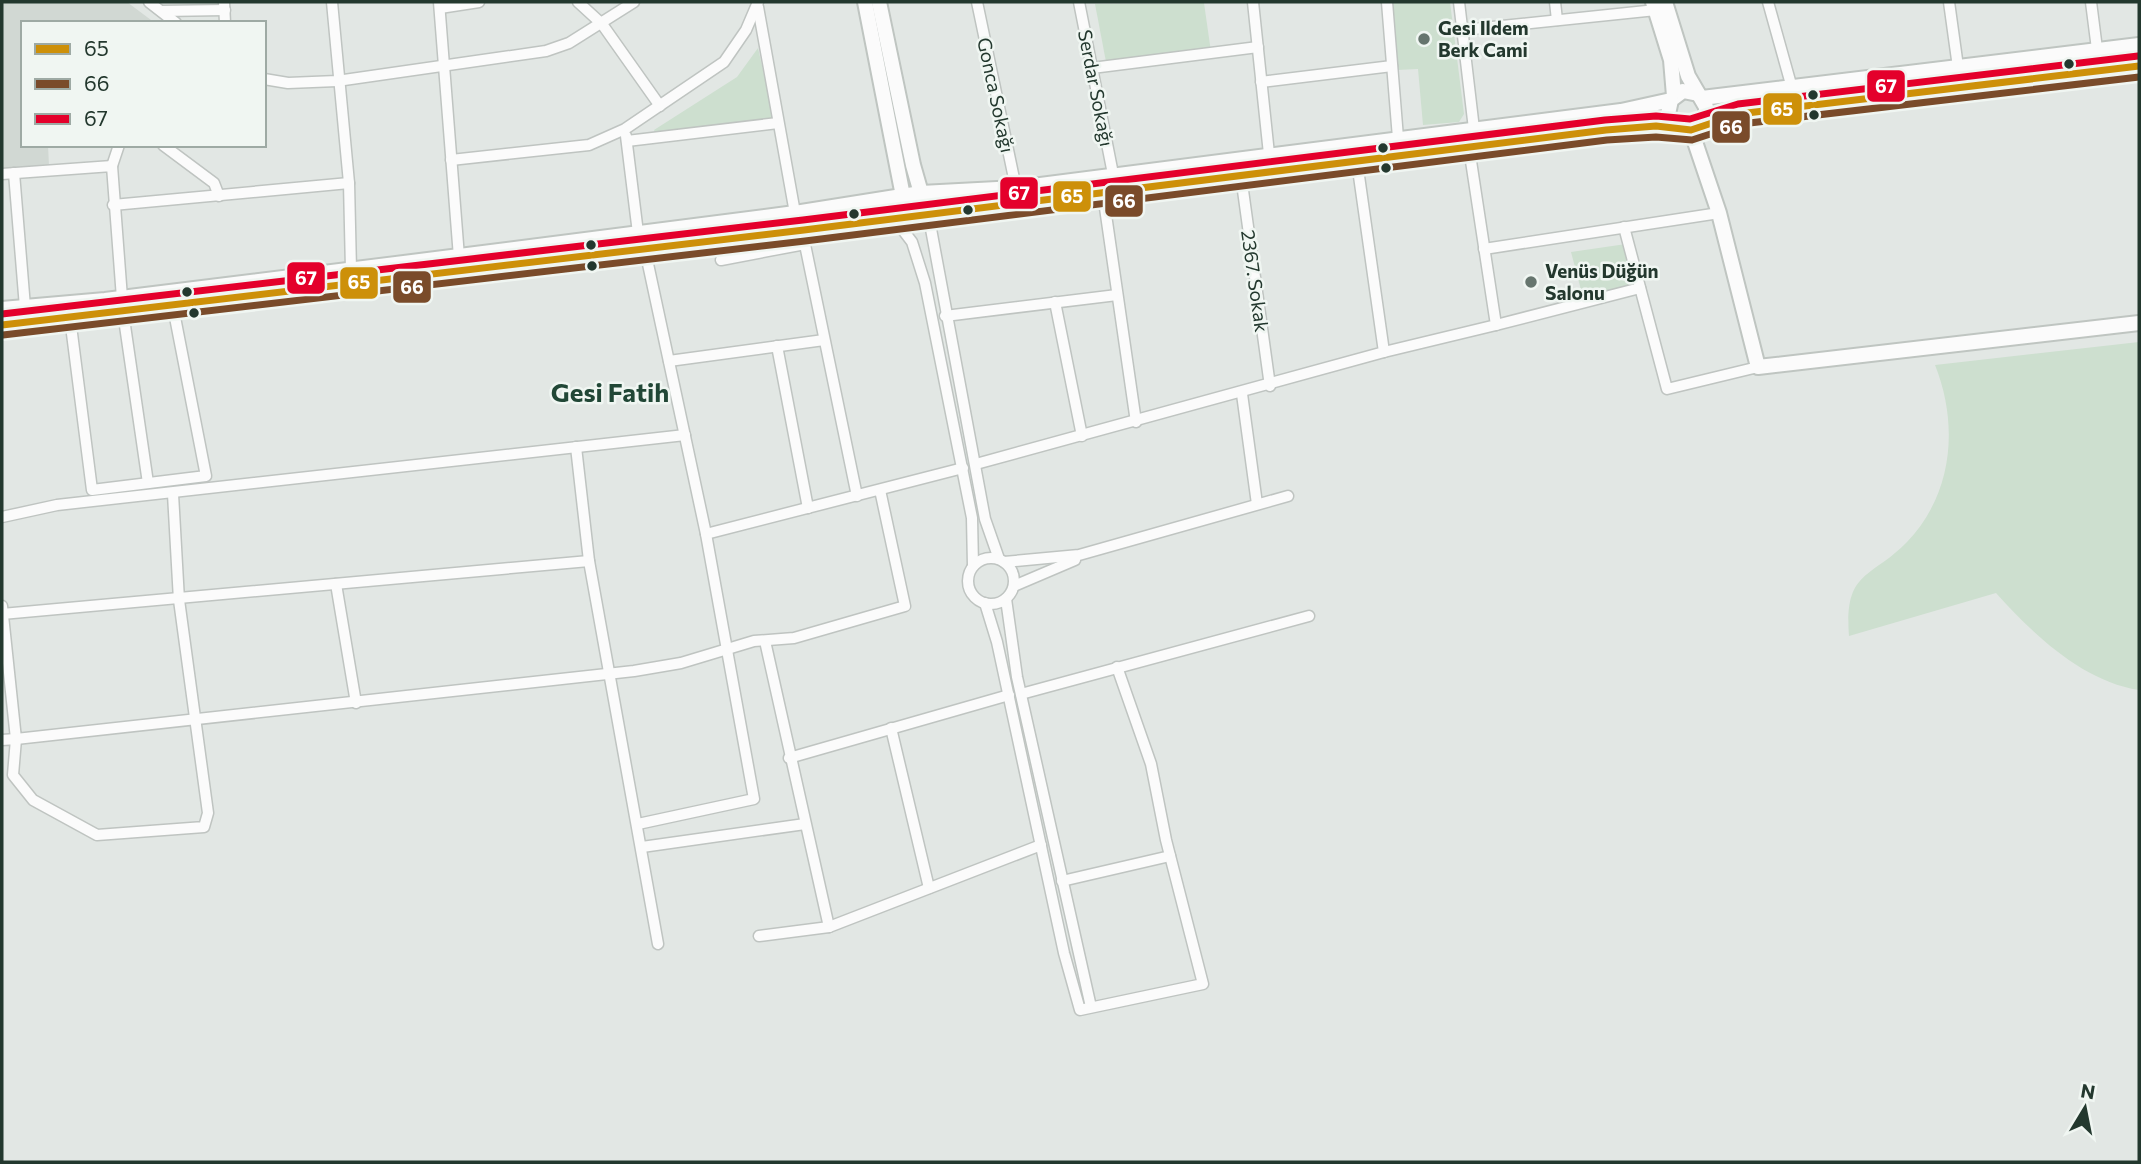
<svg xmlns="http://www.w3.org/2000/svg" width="2141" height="1164" font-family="Commissioner,sans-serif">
	<rect width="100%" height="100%" fill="#e2e7e4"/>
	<path fill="#d1d8d3" d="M2,2h125l28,21h-132v122h25l1,21 -47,6z"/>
	<g fill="#cddfcf">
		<path d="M1392,2h58l14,112 -5,8 -36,3 -5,-56 -21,1z"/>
		<path d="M1204,3l7,49 -104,15 -12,-63z"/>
		<path d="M758,48l17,75 -119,12 -2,-5 83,-53z"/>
		<path d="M1626,244l13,48 -54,13 -14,-53z"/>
		<path d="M2139,342v348c-57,-9 -106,-56 -143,-97l-147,43c-5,-66 22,-57 58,-94 46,-48 52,-117 28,-177z"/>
	</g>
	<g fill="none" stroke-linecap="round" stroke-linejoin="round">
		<defs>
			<g id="street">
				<path d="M149,2l27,21"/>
				<path d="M224,2l1,21"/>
				<path d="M332,2l17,181 2,87"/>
				<path d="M439,2l20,255"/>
				<path d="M578,2l24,22 58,82"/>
				<path d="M977,2l39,186"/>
				<path d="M1079,2l34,172"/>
				<path d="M1253,2l16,152"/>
				<path d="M1387,2l11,136"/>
				<path d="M1459,2l15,127"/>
				<path d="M1555,2l2,18"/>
				<path d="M1768,2l24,86"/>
				<path d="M1949,2l9,65"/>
				<path d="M2091,2l6,47"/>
				<path d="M758,7l37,206"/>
				<path d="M440,8l39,-6"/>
				<path d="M161,11l64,-1"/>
				<path d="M1463,30l193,-20"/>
				<path d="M1092,68l166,-21"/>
				<path d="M264,79l24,4 49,-2 209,-30 23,-8 65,-41"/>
				<path d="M1261,82l131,-16"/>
				<path d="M626,136l12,97"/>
				<path d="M627,141l151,-18"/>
				<path d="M163,145l51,38 5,13"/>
				<path d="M451,160l138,-15 36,-16 99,-67 22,-32 12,-28"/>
				<path d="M112,166l7,-21"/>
				<path d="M14,173l11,134"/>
				<path d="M2,174l110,-8 10,132"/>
				<path d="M1241,176l29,210"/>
				<path d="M1103,194l33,228"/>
				<path d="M113,205l236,-22"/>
				<path d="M924,218l7,11 54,290 14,40"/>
				<path d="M896,221l16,21 13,41 47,235 1,48"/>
				<path d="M1624,227l43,162 91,-22"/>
				<path d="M802,230l55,266"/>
				<path d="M1484,249l235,-36"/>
				<path d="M721,260l84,-16"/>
				<path d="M1055,302l27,134"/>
				<path d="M123,312l25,171"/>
				<path d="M945,316l172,-21"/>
				<path d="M70,318l22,172 114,-14 -33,-169"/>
				<path d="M1496,325l144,-37"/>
				<path d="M777,346l31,162"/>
				<path d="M1384,352l112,-27 -27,-177"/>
				<path d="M669,361l155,-21"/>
				<path d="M1242,394l15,110"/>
				<path d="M576,447l13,114 69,383"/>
				<path d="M976,464l408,-112 -27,-190"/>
				<path d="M2,517l55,-12 628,-70"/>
				<path d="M706,534l257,-66"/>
				<circle cx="991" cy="581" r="23"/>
				<path d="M1004,562l75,-7 209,-59"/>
				<path d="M336,584l20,119"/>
				<path d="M1014,586l61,-26"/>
				<path d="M1006,599l11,78 74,330"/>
				<path d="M985,603l12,39 67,311 16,57 123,-26 -37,-144 -15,-76 -34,-97"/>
				<path d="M2,606l14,133 618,-68 47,-8 73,-22 40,-3 111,-32 -25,-116"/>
				<path d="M2,614l587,-53"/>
				<path d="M765,641l64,286"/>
				<path d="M1021,694l288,-78"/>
				<path d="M891,728l38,160"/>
				<path d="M2,740l14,-1 -3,36 20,25 64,35 107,-8 4,-14 -29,-213 -6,-106"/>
				<path d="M789,758l220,-63"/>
				<path d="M638,824l116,-25 -48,-265 -61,-284"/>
				<path d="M642,847l163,-23"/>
				<path d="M1062,881l108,-25"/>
				<path d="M759,936l70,-9 212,-82"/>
			</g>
			<g id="secondary">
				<path d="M865,2l38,194"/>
				<path d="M879,2l34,163 8,28 8,12 -5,13"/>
				<path d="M1653,2l18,58 3,36"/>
				<path d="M1665,2l23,74 18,31v10l-6,8"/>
				<path d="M1698,94l-15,-3 -12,9 -3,14 8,13 15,3 48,-16 400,-48"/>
				<path d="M1702,98l437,-53"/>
				<path d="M1691,130l28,83 39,154 381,-44"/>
				<path d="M2,309l103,-9 307,-38 383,-49 126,-20 95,-5 605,-77 50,-11"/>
				<path d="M2,325c535,-61 1069,-127 1604,-195l70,-3"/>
			</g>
		</defs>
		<use href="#street" stroke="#bfc4c1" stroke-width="13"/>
		<use href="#secondary" stroke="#bfc5c1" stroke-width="18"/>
		<use href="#street" stroke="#fbfbfb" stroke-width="10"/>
		<use href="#secondary" stroke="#fbfbfb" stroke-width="14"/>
		<defs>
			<path id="bus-1" d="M2,325l802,-95 802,-100 50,-4 35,4 48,-16 400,-48"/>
			<path id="bus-2" d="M3,335l802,-94 802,-101 49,-3 36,3 49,-16 398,-47"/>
			<path id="bus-3" d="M2,314l801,-94 802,-100 51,-4 34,3 48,-15 400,-48"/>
		</defs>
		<use href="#bus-1" stroke="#f0f6f2" stroke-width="12"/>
		<use href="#bus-2" stroke="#f0f6f2" stroke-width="12"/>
		<use href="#bus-3" stroke="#f0f6f2" stroke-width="12"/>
		<use href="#bus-1" stroke="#cd9009" stroke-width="7"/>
		<use href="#bus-2" stroke="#7a4b2a" stroke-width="7"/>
		<use href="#bus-3" stroke="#e4002b" stroke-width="7"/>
	</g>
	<g fill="#66756e" stroke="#f0f6f2" stroke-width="2.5">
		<circle cx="1424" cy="39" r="7"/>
		<circle cx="1531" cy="282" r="7"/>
	</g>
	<g fill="#23382e" stroke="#f0f6f2" stroke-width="2.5">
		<circle cx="2069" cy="64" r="6"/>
		<circle cx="1813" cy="95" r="6"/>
		<circle cx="1814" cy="115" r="6"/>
		<circle cx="1383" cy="148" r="6"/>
		<circle cx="1386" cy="168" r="6"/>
		<circle cx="968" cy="210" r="6"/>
		<circle cx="854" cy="214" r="6"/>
		<circle cx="591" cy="245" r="6"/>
		<circle cx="592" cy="266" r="6"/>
		<circle cx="187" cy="292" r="6"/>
		<circle cx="194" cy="313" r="6"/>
	</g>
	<g text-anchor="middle" stroke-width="5" stroke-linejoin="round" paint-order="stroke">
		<g font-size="19" font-weight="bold" fill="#23382e" stroke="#f0f6f2" text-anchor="start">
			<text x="1438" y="35">Gesi Ildem<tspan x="1438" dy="22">Berk Cami</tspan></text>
			<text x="1545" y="278">Venüs Düğün<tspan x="1545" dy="22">Salonu</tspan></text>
		</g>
		<g font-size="19" fill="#23382e" stroke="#f0f6f2">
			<text transform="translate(1096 88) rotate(79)" y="7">Serdar Sokağı</text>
			<text transform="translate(996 95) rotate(78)" y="7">Gonca Sokağı</text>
			<text transform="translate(1255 281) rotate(82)" y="7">2367. Sokak</text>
		</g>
		<g font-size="26" font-weight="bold" fill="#214736" stroke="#f0f6f2">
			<text x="610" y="402">Gesi Fatih</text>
		</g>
	</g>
	<g stroke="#f0f6f2" stroke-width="2.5">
		<rect x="1866" y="69" width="40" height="34" rx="7" fill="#e4002b"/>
		<rect x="1762" y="92" width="41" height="34" rx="7" fill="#cd9009"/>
		<rect x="1711" y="110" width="40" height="34" rx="7" fill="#7a4b2a"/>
		<rect x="999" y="176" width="40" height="34" rx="7" fill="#e4002b"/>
		<rect x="1052" y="180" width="40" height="33" rx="7" fill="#cd9009"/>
		<rect x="1104" y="184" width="40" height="34" rx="7" fill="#7a4b2a"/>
		<rect x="286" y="261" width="40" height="34" rx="7" fill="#e4002b"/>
		<rect x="339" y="266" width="40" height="34" rx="7" fill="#cd9009"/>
		<rect x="392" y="270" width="40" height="34" rx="7" fill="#7a4b2a"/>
	</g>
	<g font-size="19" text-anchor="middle" font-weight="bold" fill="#fff">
		<text x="1886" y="93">67</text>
		<text x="1782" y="116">65</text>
		<text x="1731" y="134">66</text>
		<text x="1019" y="200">67</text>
		<text x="1072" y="203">65</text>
		<text x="1124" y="208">66</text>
		<text x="306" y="285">67</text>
		<text x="359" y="289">65</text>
		<text x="412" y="294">66</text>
	</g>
	<rect width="2141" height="1164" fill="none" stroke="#23382e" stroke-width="7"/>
	<rect x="21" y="21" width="245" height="126" fill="#f0f6f2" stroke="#9eaaa4" stroke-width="2"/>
	<rect x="35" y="44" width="35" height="10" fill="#cd9009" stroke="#9eaaa4" stroke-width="2"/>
	<text x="84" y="56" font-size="21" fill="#23382e">65</text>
	<rect x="35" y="79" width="35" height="10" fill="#7a4b2a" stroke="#9eaaa4" stroke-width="2"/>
	<text x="84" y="91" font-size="21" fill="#23382e">66</text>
	<rect x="35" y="114" width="35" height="10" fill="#e4002b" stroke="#9eaaa4" stroke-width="2"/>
	<text x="84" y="126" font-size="21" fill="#23382e">67</text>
	<g transform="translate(2085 1108) rotate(10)" stroke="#f0f6f2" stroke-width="5" paint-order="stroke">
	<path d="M0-5L12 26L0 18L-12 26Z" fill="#23382e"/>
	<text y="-10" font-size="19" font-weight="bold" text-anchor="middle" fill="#23382e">N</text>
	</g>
</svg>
